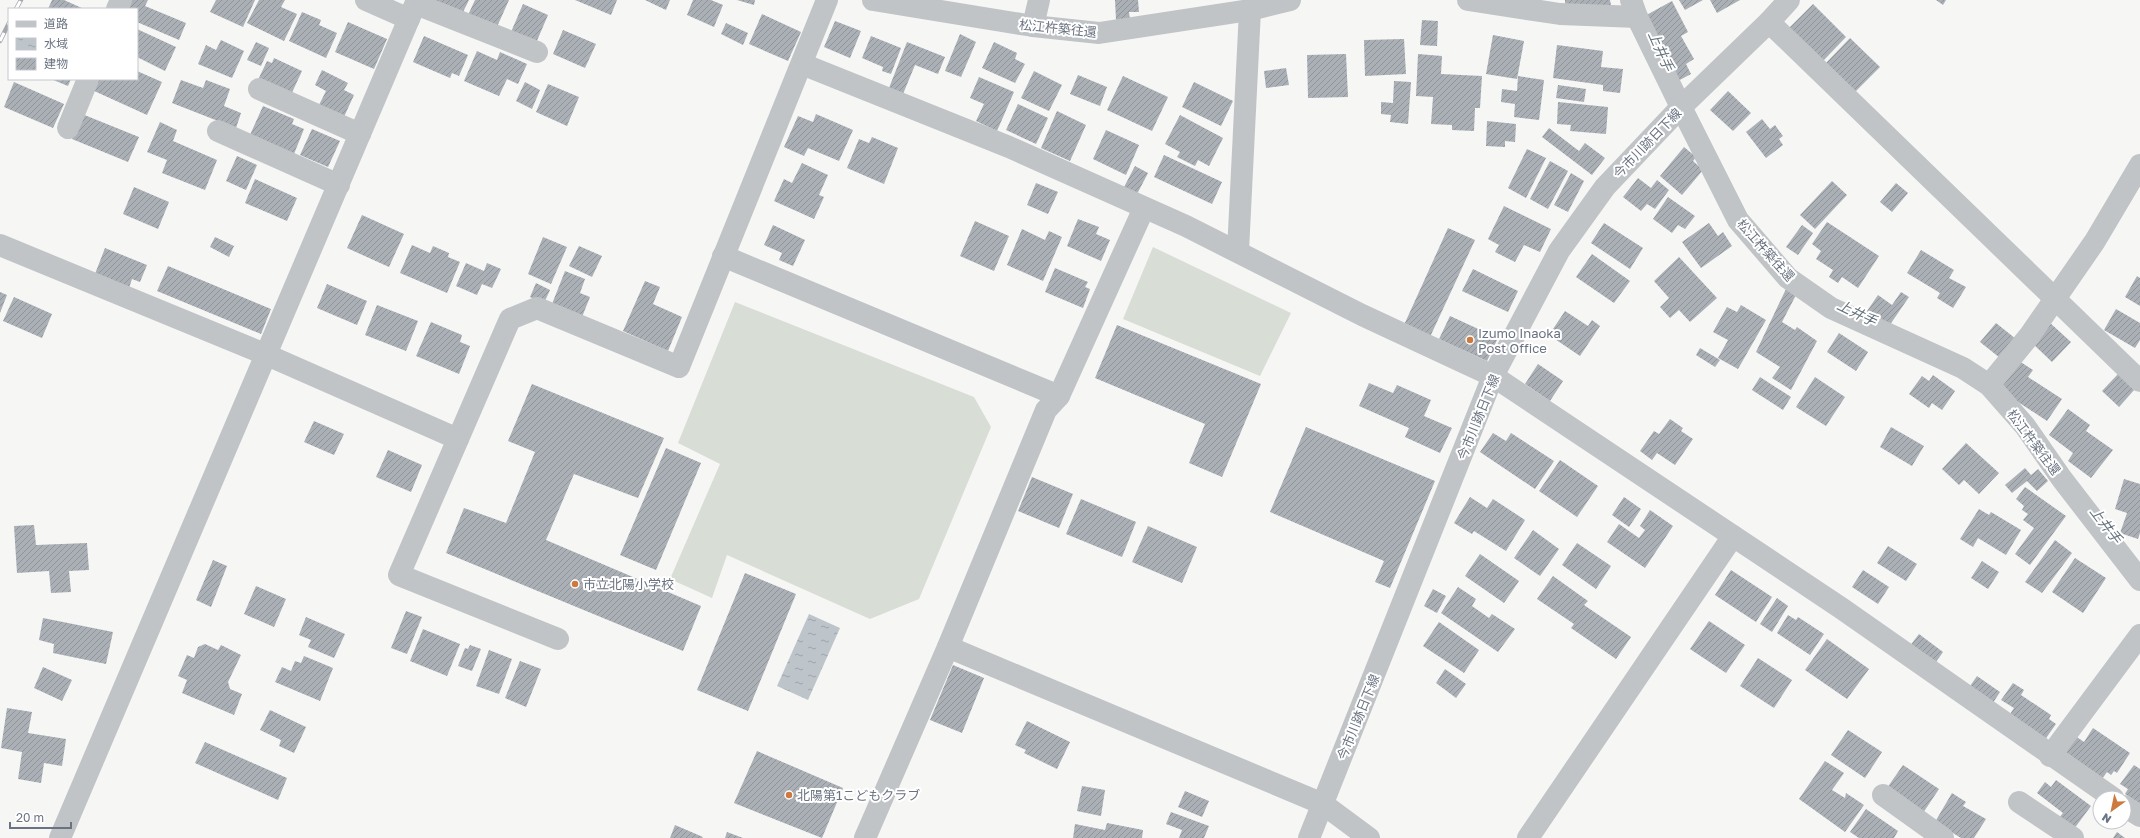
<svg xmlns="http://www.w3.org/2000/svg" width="2140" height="838" font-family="'Golos Text','Noto Sans JP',sans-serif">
	<defs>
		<pattern id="water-ripples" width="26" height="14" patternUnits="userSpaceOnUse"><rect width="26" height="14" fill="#bdc4ca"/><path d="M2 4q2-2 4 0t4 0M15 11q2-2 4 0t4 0" fill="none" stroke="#9ea4a9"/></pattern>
		<pattern id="building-hatch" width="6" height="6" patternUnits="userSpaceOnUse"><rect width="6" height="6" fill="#abb0b6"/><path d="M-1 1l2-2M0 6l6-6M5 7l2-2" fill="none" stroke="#8f9499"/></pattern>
	</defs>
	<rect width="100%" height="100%" fill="#f6f7f5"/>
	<g fill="#d8ddd6">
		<path d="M1153,247l138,66 -31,63 -137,-57z"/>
		<path d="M735,302l239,95 17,30 -72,172 -49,20 -143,-64 -15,43 -42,-19 50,-115 -42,-21z"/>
	</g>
	<path fill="url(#water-ripples)" d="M809,614l31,14 -32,72 -31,-14z"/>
	<g fill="url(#building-hatch)">
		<path d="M52,0h12l20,9h-36z"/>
		<path d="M130,0h18l-3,6 41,17 -7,17 -42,-18v-13h-11z"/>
		<path d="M216,0h39l-12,27 -33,-15z"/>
		<path d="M259,0h26l-4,7 16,7 -13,27 -37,-18z"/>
		<path d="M434,0h35l-6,12z"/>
		<path d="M475,0h34l-13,29 -28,-14z"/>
		<path d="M575,0h42l-6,15z"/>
		<path d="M645,0h25l-4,10z"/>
		<path d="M693,0h18l12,5 -9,22 -27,-12z"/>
		<path d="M737,0h18l-1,5z"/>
		<path d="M1115,0h23l1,12h-10l1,8h-14z"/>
		<path d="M1565,0h45l1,5 -46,2z"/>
		<path d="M1679,0h24l-18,10z"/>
		<path d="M1710,0h30l-23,13z"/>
		<path d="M1936,0h10l-3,5z"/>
		<path d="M1672,1l16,31 -7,4 13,23 -8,5 5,10 -15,8 -35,-64z"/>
		<path d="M523,4l25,11 -12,28 -25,-11z"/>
		<path d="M1813,4l33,33 -25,26 -34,-33z"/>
		<path d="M302,12l19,8 -2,5 18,8 -11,25 -37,-17z"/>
		<path d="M762,14l39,18 -13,29 -39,-17z"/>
		<path d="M1422,20l16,1 -1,25 -17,-1z"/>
		<path d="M835,21l26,10 -11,27 -26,-11z"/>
		<path d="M348,22l39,17 -13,30 -39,-17z"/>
		<path d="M726,23l22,10 -5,12 -22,-11z"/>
		<path d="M137,29l39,18 -11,24 -28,-14z"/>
		<path d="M563,30l33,14 -11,24 -32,-14z"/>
		<path d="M960,34l16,8 -15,35 -16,-6z"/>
		<path d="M1493,35l31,6 -7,38 -31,-5z"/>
		<path d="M424,36l44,19 -9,21 -7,-3 -2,5 -37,-16z"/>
		<path d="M871,36l30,12 -10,26 -9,-3 1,-4 -21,-9z"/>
		<path d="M1850,38l30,29 -27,27 -30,-28z"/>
		<path d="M1404,39l2,35 -41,2 -1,-36z"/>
		<path d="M221,40l23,11 -12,27 -34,-14 8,-19 10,5z"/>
		<path d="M256,42l13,6 -8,18 -14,-6z"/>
		<path d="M907,42l38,15 -7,17 -23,-9 -12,29 -14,-6z"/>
		<path d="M994,42l23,11 -2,6 10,5 -10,19 -33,-15z"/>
		<path d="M1557,45l46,6 -2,16 22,2 -3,24 -17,-2v-6l-50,-7z"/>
		<path d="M477,51l20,9 3,-8 27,12 -9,20 -11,-5 -8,17 -35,-15z"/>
		<path d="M1346,54l2,43 -40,1 -1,-43z"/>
		<path d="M1418,54l24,2 -1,18 41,2 -2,32h-5l-1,23 -22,-1v-5l-21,-1 2,-27 -17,-1z"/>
		<path d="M274,58l28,13 -12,26 -33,-15 10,-21 5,2z"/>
		<path d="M1286,68l3,17 -23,3 -2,-17z"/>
		<path d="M322,70l26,13 -4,7 10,5 -11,24 -25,-12 8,-16 -11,-6z"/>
		<path d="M137,71l25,11 -15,33 -55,-25 5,-11h40z"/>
		<path d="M1034,71l28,14 -13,26 -28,-13z"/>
		<path d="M1078,75l29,12 -7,19 -30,-12z"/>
		<path d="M1123,76l45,21 -16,34 -45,-21z"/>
		<path d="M1518,76l26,4 -5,40 -25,-3 1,-13 -14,-2 1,-13 15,2z"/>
		<path d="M979,77l35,15 -17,39 -21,-10 8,-17 -14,-6z"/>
		<path d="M51,79h20l-3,7z"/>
		<path d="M181,80l22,8 3,-8 24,9 -6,17 17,7 -5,15 -64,-25z"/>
		<path d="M1394,81l17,1 -3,42 -18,-2 1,-7 -10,-1v-12l12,1z"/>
		<path d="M14,82l50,22 -11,24 -49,-21z"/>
		<path d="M525,82l15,8 -8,19 -16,-8z"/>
		<path d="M1194,82l39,19 -12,25 -39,-19z"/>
		<path d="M548,84l31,13 -12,29 -31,-14z"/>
		<path d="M1558,85l28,4 -2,13 -28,-4z"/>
		<path d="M1728,91l23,22 -18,18 -23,-21z"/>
		<path d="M1558,102l50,5 -2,27 -36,-3 1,-6 -14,-1z"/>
		<path d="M1018,104l30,14 -12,26 -30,-14z"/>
		<path d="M263,106l31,13 -2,5 12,5 -10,25 -44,-19z"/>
		<path d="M1057,111l29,14 -16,36 -29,-13z"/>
		<path d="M82,114l57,23 -11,25 -56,-23z"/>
		<path d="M816,114l37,16 -14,31 -31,-13 -4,8 -20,-9 14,-31 15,6z"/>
		<path d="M1180,115l43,23 -14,28 -11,-6 -3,6 -18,-9 3,-5 -15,-8z"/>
		<path d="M1762,119l8,10 5,-4 8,11 -4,3 4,6 -17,13 -20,-26z"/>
		<path d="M1487,121l29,3 -1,18 -10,-1v6l-19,-1z"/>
		<path d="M160,122l17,8 -4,11 44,19 -12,30 -43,-17 5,-13 -20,-8z"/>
		<path d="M1549,128l30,23 6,-8 20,15 -13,17 -50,-38z"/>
		<path d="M312,129l28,12 -12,26 -28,-12z"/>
		<path d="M1106,130l33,15 -13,30 -33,-16z"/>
		<path d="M872,137l26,11 -14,36 -37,-16 12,-29 10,4z"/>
		<path d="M1684,147l12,10 -3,4 10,9 -21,25 -22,-19z"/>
		<path d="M1527,149l19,9 -20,40 -18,-10z"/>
		<path d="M1164,155l58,27 -10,22 -58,-27z"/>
		<path d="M237,156l20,9 -11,25 -20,-9z"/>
		<path d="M1550,161l18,10 -20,38 -18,-10z"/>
		<path d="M802,163l26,12 -9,20 5,2 -10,22 -40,-18 10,-22 8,4z"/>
		<path d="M1135,166l13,7 -12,23 -13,-7z"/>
		<path d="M1571,173l13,8 -16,31 -14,-7z"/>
		<path d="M1638,178l13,10 6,-8 12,10 -14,19 -8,-5 -6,7 -18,-14z"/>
		<path d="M255,179l42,19 -10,23 -42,-18z"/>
		<path d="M1832,181l15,14 -32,34 -15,-14z"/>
		<path d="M1036,183l22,9 -10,22 -21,-9z"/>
		<path d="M1896,183l12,10 -16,19 -12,-10z"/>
		<path d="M134,187l35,15 -11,27 -35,-15z"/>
		<path d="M1668,197l27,19 -10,13 -7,-4 -6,8 -19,-14z"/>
		<path d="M1504,206l47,23 -11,23 -16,-7 -9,17 -20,-10 4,-7 -11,-6z"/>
		<path d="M362,215l42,19 -15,33 -42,-19z"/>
		<path d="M1078,219l21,8 -3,7 14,6 -9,21 -34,-15z"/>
		<path d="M975,221l34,15 -15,35 -34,-15z"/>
		<path d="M1827,222l52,34 -21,32 -16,-11 -4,6 -9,-6 4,-7 -17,-11 5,-8 -9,-7z"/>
		<path d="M1604,223l39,25 -13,21 -39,-26z"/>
		<path d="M1709,223l9,13 5,-4 9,14 -31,22 -19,-26z"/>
		<path d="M773,225l32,15 -12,26 -14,-6 3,-7 -18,-8z"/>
		<path d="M1802,225l11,8 -15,22 -12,-8z"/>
		<path d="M1448,228l27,12 -45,97 -26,-12z"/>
		<path d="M1022,229l23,11 4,-9 13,6 -19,44 -36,-16z"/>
		<path d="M215,237l19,9 -5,11 -19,-10z"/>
		<path d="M543,237l24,10 -16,37 -23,-10z"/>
		<path d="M412,245l18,8 3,-7 16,7 -1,4 12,5 -13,31 -47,-20z"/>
		<path d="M579,246l23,10 -10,21 -23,-11z"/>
		<path d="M105,248l42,17 -7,17 -8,-3 -3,9 -34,-14z"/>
		<path d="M1921,250l33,20 -5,8 17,9 -13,21 -16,-10 3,-5 -33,-20z"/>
		<path d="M1592,254l38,27 -16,22 -38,-26z"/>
		<path d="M1679,257l38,41 -27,24 -11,-12 -9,8 -10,-11 9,-9 -15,-17z"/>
		<path d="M466,263l18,8 3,-8 14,6 -9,19 -10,-4 -5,11 -21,-9z"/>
		<path d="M168,266l103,43 -10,25 -104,-43z"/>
		<path d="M1055,268l33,14 -3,5 5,2 -7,19 -38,-16z"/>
		<path d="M1473,269l45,22 -10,21 -46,-21z"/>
		<path d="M565,271l20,8 -5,14 10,4 -8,20 -30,-13z"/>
		<path d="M2137,276l3,2v28l-15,-9z"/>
		<path d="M645,281l15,6 -7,17 29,13 -14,34 -45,-20z"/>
		<path d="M536,283l14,7 -6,13 -14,-6z"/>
		<path d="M327,284l40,17 -10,24 -40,-17z"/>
		<path d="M1786,289l10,6 -14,27 13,8 2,-3 20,14 -26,49 -19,-12 8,-11 -24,-15z"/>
		<path d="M0,292l7,3 -7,18z"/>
		<path d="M1901,292l8,5 -22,32 -22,-15 13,-19 14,10z"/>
		<path d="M14,297l38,17 -10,24 -39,-17z"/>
		<path d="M377,305l41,16 -12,30 -41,-16z"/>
		<path d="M1741,305l25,15 -28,49 -20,-11 10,-18 -15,-8 14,-25 10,5z"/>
		<path d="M2116,309l24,14v17l-5,8 -31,-18z"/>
		<path d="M1565,311l23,15 4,-6 8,6 -20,30 -31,-21z"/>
		<path d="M1450,316l48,22 -11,23 -48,-22z"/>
		<path d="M431,322l31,13 -2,7 10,4 -11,28 -43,-18z"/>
		<path d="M2049,322l22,20 -19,20 -21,-20z"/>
		<path d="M1996,323l20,16 -16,19 -20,-16z"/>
		<path d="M1117,325l144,59 -39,93 -33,-14 16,-39 -110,-46z"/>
		<path d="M1839,333l29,19 -12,19 -29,-19z"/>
		<path d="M1700,348l20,12 -5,7 -19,-12z"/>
		<path d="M2016,359l17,11 -5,7 34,22 -15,22 -50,-33z"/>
		<path d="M1538,364l25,17 -13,20 -25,-17z"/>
		<path d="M2118,374l17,15 -16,18 -17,-16z"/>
		<path d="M1933,375l22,16 -13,19 -10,-7 -3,5 -20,-14 13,-18 7,5z"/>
		<path d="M1760,377l31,20 -8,13 -31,-20z"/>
		<path d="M1815,377l30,20 -19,29 -30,-19z"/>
		<path d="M1369,383l24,10 4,-8 34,15 -7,16 28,12 -12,25 -35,-16 4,-9 -50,-22z"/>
		<path d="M532,384l132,54 -26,60 -64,-24 -28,66 155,66 -18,45 -237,-98 18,-45 42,15 29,-71 -27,-11z"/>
		<path d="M2068,409l22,16 -4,6 27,19 -22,28 -23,-17 5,-8 -24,-18z"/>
		<path d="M1670,419l13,9 -2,3 12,8 -18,26 -18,-12 -5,7 -12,-9 14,-20 5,3z"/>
		<path d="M314,421l30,13 -10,21 -30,-13z"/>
		<path d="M1306,427l129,54 -45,107 -15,-6 9,-21 -114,-49z"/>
		<path d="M1891,427l33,19 -12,20 -32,-19z"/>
		<path d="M1493,433l13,8 5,-8 43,28 -19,28 -55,-37z"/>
		<path d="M1966,443l33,30 -20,21 -15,-14 -5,5 -17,-16z"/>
		<path d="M666,448l35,15 -45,107 -36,-15z"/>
		<path d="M388,450l34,15 -11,27 -35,-15z"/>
		<path d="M1560,460l38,26 -21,31 -38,-26z"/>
		<path d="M2025,468l6,7 7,-6 10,12 -11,10 -10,-10 -15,12 -7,-8z"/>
		<path d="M1032,477l41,17 -14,34 -41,-17z"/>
		<path d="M2124,479l16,5v49l-2,6 -18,-6 7,-20 -12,-4z"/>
		<path d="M2025,487l41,29 -36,49 -15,-11 19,-26 -11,-8 5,-6 -6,-4 2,-4 -8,-7z"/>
		<path d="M1470,497l17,11 6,-9 32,21 -19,31 -32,-20 -2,3 -18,-11z"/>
		<path d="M1624,497l17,12 -12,18 -17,-12z"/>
		<path d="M1081,499l55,23 -14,35 -56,-23z"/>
		<path d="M1979,509l10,6 2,-3 30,18 -15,25 -28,-17 -5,9 -13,-8z"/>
		<path d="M1650,510l23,16 -28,42 -38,-26 12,-18 20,14 6,-8 -5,-4z"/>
		<path d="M34,525l2,20 51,-2 2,27 -20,1 2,21 -20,1 -2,-22 -32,2 -3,-47z"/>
		<path d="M1148,526l49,21 -15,36 -50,-21z"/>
		<path d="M1533,530l26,19 -19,27 -26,-18z"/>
		<path d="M2055,540l17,13 -30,40 -17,-11z"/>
		<path d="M1577,543l34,23 -15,23 -34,-24z"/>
		<path d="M1888,546l29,18 -11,17 -29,-18z"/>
		<path d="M1480,554l39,27 -15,22 -39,-27z"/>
		<path d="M2075,558l31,20 -23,35 -31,-21z"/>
		<path d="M213,560l14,6 -16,41 -15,-7z"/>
		<path d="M1982,561l17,11 -11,17 -17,-11z"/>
		<path d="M1731,570l41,27 -16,25 -41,-27z"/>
		<path d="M1863,570l26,17 -11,17 -26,-17z"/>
		<path d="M745,573l51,21 -48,117 -51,-21z"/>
		<path d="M1553,576l35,25 -4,4 47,32 -15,22 -45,-31 3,-4 -37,-25z"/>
		<path d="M256,586l30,13 -12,28 -30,-13z"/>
		<path d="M1458,587l18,12 -4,7 17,12 3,-4 23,15 -17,23 -57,-39z"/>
		<path d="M1433,589l13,7 -9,17 -13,-7z"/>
		<path d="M1777,598l11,8 -16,26 -12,-8z"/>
		<path d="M406,611l16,6 -15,37 -16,-6z"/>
		<path d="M1788,615l8,5 2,-3 26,17 -14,21 -33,-22z"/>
		<path d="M306,617l39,17 -11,24 -26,-11 3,-7 -12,-5z"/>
		<path d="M43,618l70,14 -7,32 -53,-11 1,-9 -15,-4z"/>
		<path d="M1709,621l36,24 -19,28 -36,-24z"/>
		<path d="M1439,622l40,28 -15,23 -41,-27z"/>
		<path d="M423,629l37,15 -13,32 -37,-15z"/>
		<path d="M1919,634l24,18 -9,13 -25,-18z"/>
		<path d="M1827,639l42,30 -22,30 -42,-29z"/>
		<path d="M205,644l13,6 3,-5 20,10 -13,27 2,7 12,5 -8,21 -52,-22 5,-13 -9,-4 9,-21 7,3 4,-11z"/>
		<path d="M470,645l11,4 -9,22 -14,-5 7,-18 3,1z"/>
		<path d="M489,650l23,9 -13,35 -23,-8z"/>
		<path d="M304,656l29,12 -13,33 -45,-19 7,-15 9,4 4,-10 6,2z"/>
		<path d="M1758,658l34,22 -18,28 -34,-22z"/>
		<path d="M520,661l21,8 -15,38 -21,-9z"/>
		<path d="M953,665l31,13 -22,55 -32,-13z"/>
		<path d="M43,667l29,13 -10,21 -28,-13z"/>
		<path d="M1445,669l21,15 -10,14 -20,-15z"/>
		<path d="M1977,676l23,16 -11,17 -23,-17z"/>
		<path d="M2013,683l11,7 -3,5 30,20 -2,4 7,5 -12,17 -34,-27 4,-6 -13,-8z"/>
		<path d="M7,708l25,4 -4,21 38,6 -4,27 -18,-3 -3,20 -23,-4 4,-27 -21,-4z"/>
		<path d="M270,710l36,17 -12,26 -15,-7 2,-6 -21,-10z"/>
		<path d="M1027,721l43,21 -13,27 -33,-16 2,-3 -11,-5z"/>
		<path d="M2093,728l37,25 -13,20 -3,-2 -3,4 -4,-3 -6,8 -39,-28 12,-17 10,7z"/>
		<path d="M1848,730l34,22 -17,26 -34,-23z"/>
		<path d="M205,742l82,36 -9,22 -83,-37z"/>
		<path d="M757,751l86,37 -21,50 -88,-35z"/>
		<path d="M1825,761l19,12 -12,17 13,8 1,-5 18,12 -19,27 -46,-33z"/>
		<path d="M1903,765l36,24 -16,24 -36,-25z"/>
		<path d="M2134,765l6,4v35l-15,-10 3,-5 -8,-5z"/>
		<path d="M2056,780l35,26 -17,23 -15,-11 4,-5 -26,-20 8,-11 6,5z"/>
		<path d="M1082,786l23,4 -4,26 -24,-5z"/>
		<path d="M1185,791l24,10 -7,16 -24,-10z"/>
		<path d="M1952,793l14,9 -3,4 23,13 -12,19h-13l-26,-16z"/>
		<path d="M1866,809l32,22 -4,7h-35l-9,-6z"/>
		<path d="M1171,812l38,14 -5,12h-25l3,-8 -16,-6z"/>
		<path d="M1107,823l36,7 -1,8h-69l2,-14 30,6z"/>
		<path d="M675,825l28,12 -1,1h-32z"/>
		<path d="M727,832l16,6h-18z"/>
		<path d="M2117,832l8,6h-12z"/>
	</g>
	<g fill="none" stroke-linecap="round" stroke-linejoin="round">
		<g stroke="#c1c4c7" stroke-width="22">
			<path d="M366,0l43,19"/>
			<path d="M873,0l160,26 66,7 151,-23 40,-10"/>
			<path d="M1468,0l92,14 77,3"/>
			<path d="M1631,0l6,17 44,90 57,113 50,58 43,30 132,60 26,17 36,41 37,53 78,101"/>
			<path d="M416,4l121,48"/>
			<path d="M117,9l4,-9"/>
			<path d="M1769,22l371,359"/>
			<path d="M1033,26l6,-26"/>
			<path d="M802,64l207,83 177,79 176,89 131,61 348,232 272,190"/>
			<path d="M259,89l101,45"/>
			<path d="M68,128l20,-49"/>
			<path d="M218,131l121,54"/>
			<path d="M0,245l267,110 191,84"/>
			<path d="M1238,251l12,-241"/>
			<path d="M723,256l336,140"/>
			<path d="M1989,385l41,-50 65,-94 45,-76"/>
			<path d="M558,639l-159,-64 111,-256 27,-11 142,59 148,-367"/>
			<path d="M948,647l375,157 46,34"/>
			<path d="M2050,756l90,-121"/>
			<path d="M1883,795l60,43"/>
			<path d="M2019,802l54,36"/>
			<path d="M2124,806l16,10"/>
			<path d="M60,838l357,-838"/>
			<path d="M865,838l83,-191 98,-237 13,-14 85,-188"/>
			<path d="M1528,838l205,-302"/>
		</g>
		<path stroke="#c1c4c7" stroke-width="22" d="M1309,838l184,-462 66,-125 46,-64 76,-80 88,-85 20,-22"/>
		<defs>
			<g id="rail">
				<path d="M16,9l5,-9"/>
				<path d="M0,41l9,-18"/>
			</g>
		</defs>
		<use href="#rail" stroke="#a5a8ae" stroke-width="4.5"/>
		<use href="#rail" stroke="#fff" stroke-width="3" stroke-dasharray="9" stroke-linecap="butt"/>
	</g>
	<g fill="#cc7a3f" stroke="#fff" stroke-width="1.5">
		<circle cx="1470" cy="340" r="4"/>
		<circle cx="575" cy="584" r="4"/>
		<circle cx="789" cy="795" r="4"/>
	</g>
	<g text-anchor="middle" stroke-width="4" stroke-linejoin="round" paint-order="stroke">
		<g font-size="13" fill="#6a7381" stroke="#fff">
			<text transform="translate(1058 28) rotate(6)" y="5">松江杵築往還</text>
			<text transform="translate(1647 143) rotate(-46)" y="5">今市川跡日下線</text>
			<text transform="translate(1766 250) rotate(48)" y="5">松江杵築往還</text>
			<text transform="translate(1478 417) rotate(-68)" y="5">今市川跡日下線</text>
			<text transform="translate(2034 442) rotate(53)" y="5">松江杵築往還</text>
			<text transform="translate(1358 717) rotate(-68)" y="5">今市川跡日下線</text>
		</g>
		<g font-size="13" fill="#6a7381" stroke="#fff" text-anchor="start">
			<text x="1478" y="338">Izumo Inaoka<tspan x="1478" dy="15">Post Office</tspan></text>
			<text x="583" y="589">市立北陽小学校</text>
			<text x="797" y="800">北陽第1こどもクラブ</text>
		</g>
		<g font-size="14" font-style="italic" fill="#66737d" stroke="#fff">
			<text transform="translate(1661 51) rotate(66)" y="5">上井手</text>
			<text transform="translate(1857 313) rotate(26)" y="5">上井手</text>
			<text transform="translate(2106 525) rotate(53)" y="5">上井手</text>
		</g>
	</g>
	<rect x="8" y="8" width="130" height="72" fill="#ffffff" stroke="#c3c7cd"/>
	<rect x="16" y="21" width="20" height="6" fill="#c1c4c7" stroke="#c3c7cd"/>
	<text x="44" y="28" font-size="12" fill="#6a7381">道路</text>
	<rect x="16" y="38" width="20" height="12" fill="url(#water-ripples)" stroke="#c3c7cd"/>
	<text x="44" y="48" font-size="12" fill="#6a7381">水域</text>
	<rect x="16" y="58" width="20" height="12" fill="url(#building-hatch)" stroke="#c3c7cd"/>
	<text x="44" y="68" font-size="12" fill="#6a7381">建物</text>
	<g transform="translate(2112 810) rotate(213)"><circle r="19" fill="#ffffff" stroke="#c3c7cd"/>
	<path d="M0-3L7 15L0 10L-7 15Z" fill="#cc7a3f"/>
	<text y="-6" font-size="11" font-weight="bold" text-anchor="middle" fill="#6a7381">N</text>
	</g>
	<path d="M10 822v6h61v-6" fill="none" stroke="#6a7381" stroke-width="2"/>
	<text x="16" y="822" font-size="12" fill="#6a7381" stroke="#ffffff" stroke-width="3" paint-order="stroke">20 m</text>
</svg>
